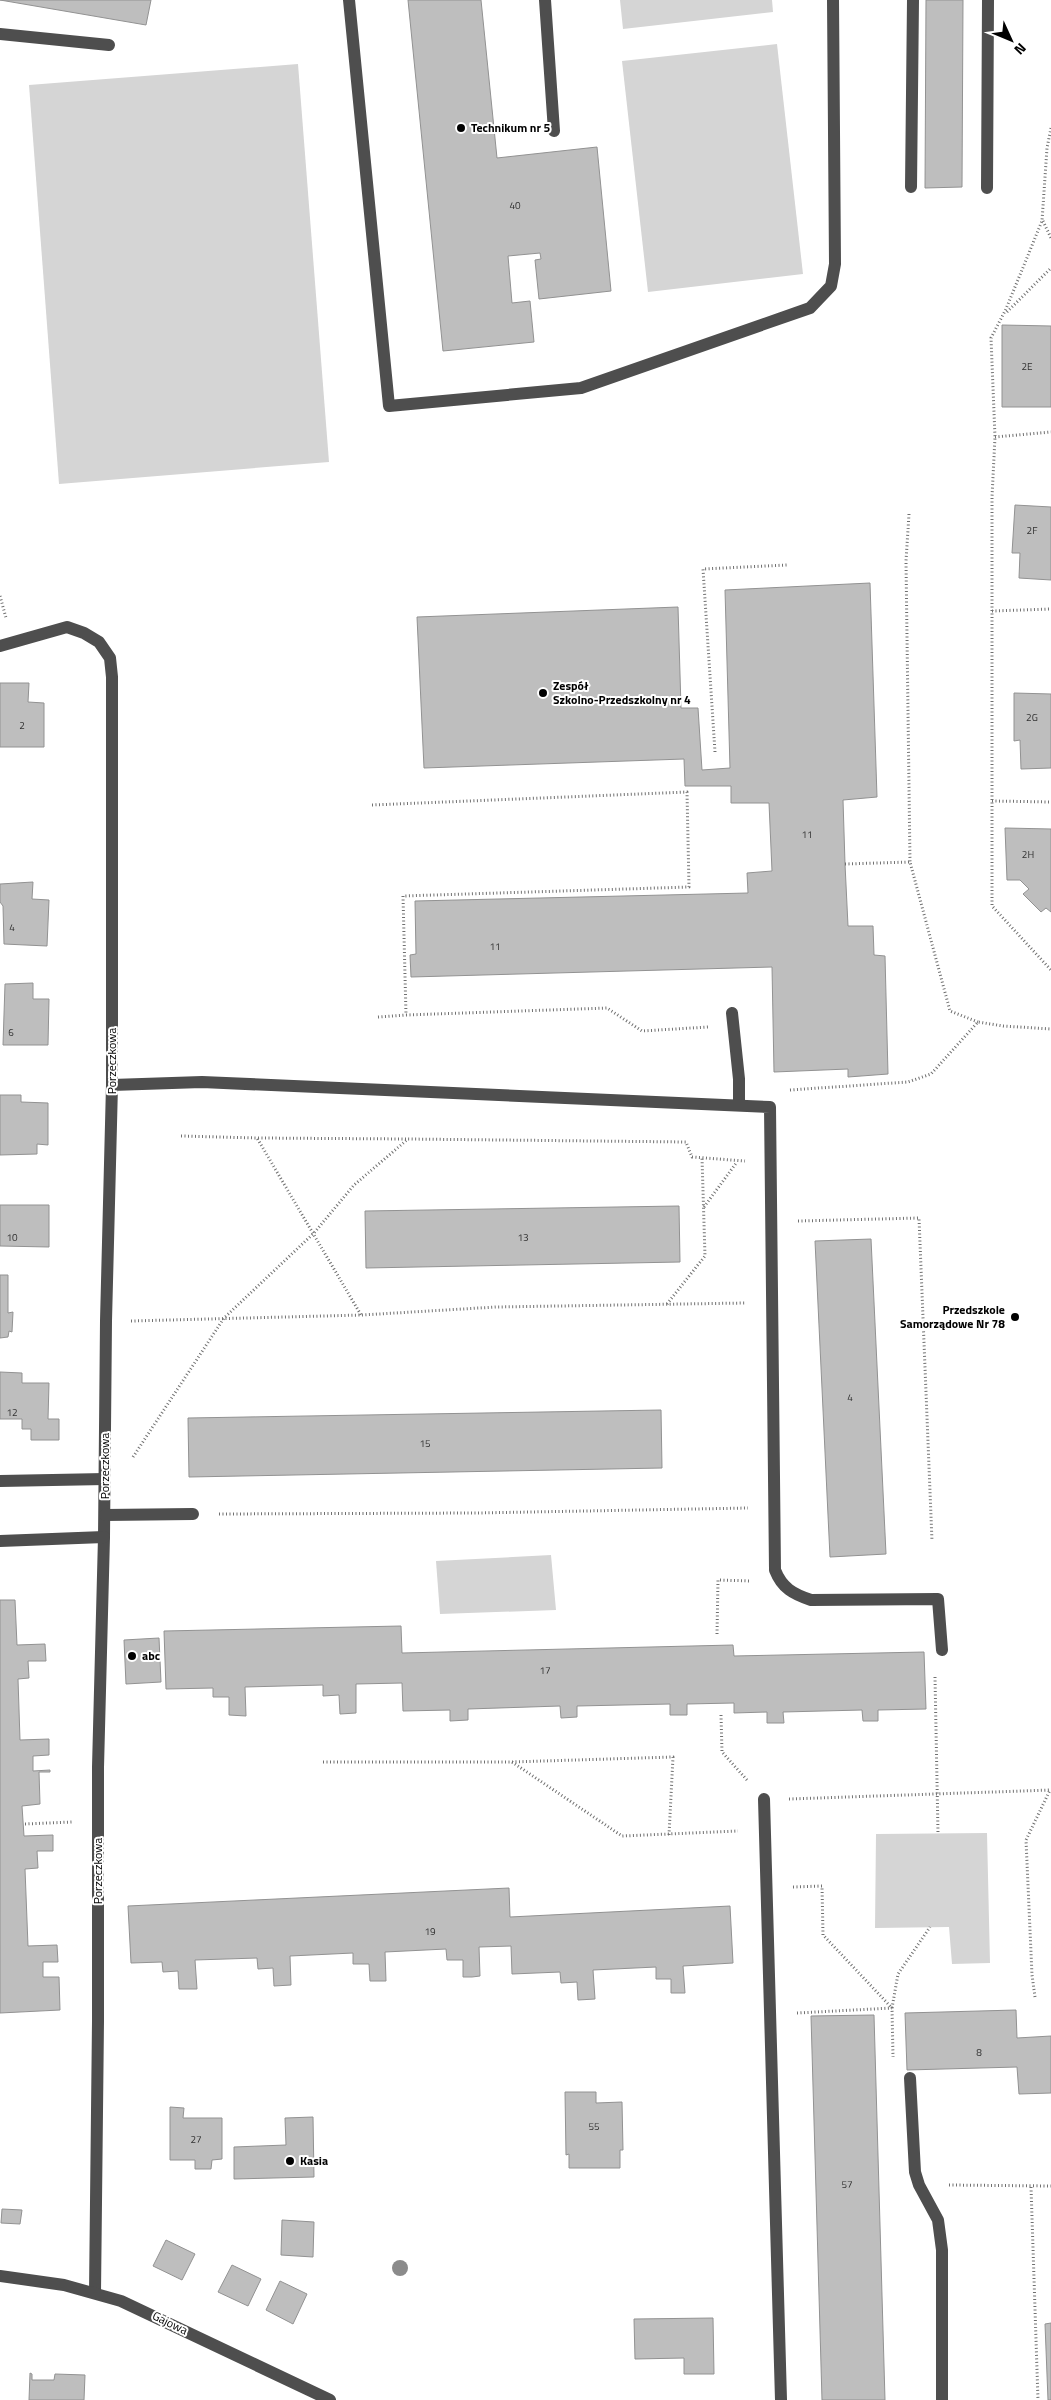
<svg xmlns="http://www.w3.org/2000/svg" width="1051" height="2400" font-family="'Titillium Web',sans-serif">
	<rect width="100%" height="100%" fill="#fff"/>
	<g fill="#d5d5d5">
		<path d="M620,0h152l1,12 -150,17z"/>
		<path d="M777,44l26,230 -155,18 -26,-231z"/>
		<path d="M298,64l31,398 -270,22 -30,-399z"/>
		<path d="M551,1555l5,55 -116,4 -4,-53z"/>
		<path d="M987,1833l3,130 -38,1 -3,-37 -74,1 1,-94z"/>
	</g>
	<g fill="#bebebe" stroke="#929292">
		<path d="M0,0h151l-5,25z"/>
		<path d="M408,0h73l16,158 100,-11 14,144 -72,8 -4,-39 6,-1 -1,-6 -32,3 4,47 18,-2 4,41 -91,9z"/>
		<path d="M926,0h37l-1,187 -37,1z"/>
		<path d="M1002,325l49,1v81h-49z"/>
		<path d="M1015,505l36,2v73l-32,-2 1,-25h-8z"/>
		<path d="M870,583l7,214 -34,3 2,64 3,62h25l1,29 11,1 3,118 -40,3v-8l-74,3 -2,-105 -361,10 -1,-22 6,-1 -1,-53 333,-8 -1,-20 25,-2 -3,-68h-38v-17h-46l-1,-27 -260,9 -7,-151 261,-10 3,101h17l4,62 28,-2 -5,-178z"/>
		<path d="M0,683h29l-1,19 16,1v44h-44z"/>
		<path d="M1014,693l37,1v74l-30,1 -1,-29 -6,1z"/>
		<path d="M1005,828l46,1v83l-5,-4 -5,4 -18,-18 6,-5 -9,-9h-13z"/>
		<path d="M33,882l-1,17 17,1 -2,46 -43,-2 -1,-38 -3,-4v-18z"/>
		<path d="M33,983v16h16l-1,46h-45l2,-61z"/>
		<path d="M0,1095h21v7l27,1v42l-11,-1v10l-37,1z"/>
		<path d="M0,1205h49v42l-49,-1z"/>
		<path d="M679,1206l1,56 -314,6 -1,-57z"/>
		<path d="M871,1239l15,315 -56,3 -15,-316z"/>
		<path d="M0,1275h8v38l5,-1 -1,20 -3,-1 -1,6 -8,1z"/>
		<path d="M0,1372l22,1v10h27l-1,36h11v21h-28v-11h-9v-10h-22z"/>
		<path d="M661,1410l1,58 -473,9 -1,-59z"/>
		<path d="M0,1600h15l2,45 28,-1 1,17h-18l1,17 -11,1 2,61 29,-1v16l-16,1v15l17,-1v2h-11l1,32 -18,2 2,30 29,-1v16h-16l1,17 -13,1 3,77 29,-1 1,17h-15v15h16l1,33 -60,3z"/>
		<path d="M401,1626l1,27 331,-8 1,11 190,-4 2,57 -48,1v11h-15l-1,-11 -79,2 1,11h-17v-11l-33,1v-10l-47,1v11h-17v-11l-93,2v11l-16,1 -1,-12 -92,3v11l-18,1v-11l-47,1 -1,-28 -46,1v29l-16,1 -1,-19 -16,1v-11l-78,2 1,29 -17,-1v-18h-16v-9l-47,1 -2,-58z"/>
		<path d="M159,1638l2,44 -35,2 -2,-44z"/>
		<path d="M509,1888l1,29 220,-11 3,57 -50,3 2,27h-14v-14h-15v-12l-63,3 2,29 -17,1 -1,-18 -16,1 -1,-11 -48,2 -1,-28 -32,1 1,29 -8,1h-9v-17h-16l-1,-11 -61,3 1,29h-16l-1,-17h-16v-11l-63,3 1,29 -17,1 -1,-18 -15,1 -1,-11 -62,2 2,29h-18l-1,-18 -15,1 -1,-10 -31,1 -3,-57z"/>
		<path d="M1016,2010l1,28 34,-2v57l-32,1 -2,-27 -110,3 -2,-57z"/>
		<path d="M874,2015l11,385h-63l-11,-384z"/>
		<path d="M565,2092h31v11l26,-1 1,48h-3v18h-51v-14l-3,1z"/>
		<path d="M170,2107l14,1 -1,10h39v41l-10,1 -1,9h-16v-9h-25z"/>
		<path d="M313,2117l1,60 -80,2v-32l52,-2 -1,-27z"/>
		<path d="M2,2209l20,1 -2,14 -19,-1z"/>
		<path d="M282,2220l32,2 -1,35 -32,-2z"/>
		<path d="M166,2240l29,14 -13,26 -29,-14z"/>
		<path d="M232,2265l29,14 -13,27 -30,-14z"/>
		<path d="M280,2281l27,13 -14,30 -27,-14z"/>
		<path d="M713,2318l1,56h-30v-16l-49,1 -1,-40z"/>
		<path d="M1051,2323v77h-3l-3,-76z"/>
		<path d="M30,2373l2,1v6h22l1,-6 30,1 -1,25h-55z"/>
	</g>
	<g fill="none" stroke-linecap="round" stroke-linejoin="round">
		<g stroke="#707070" stroke-width="3" stroke-dasharray="1 2.5" stroke-linecap="butt">
			<path d="M1051,128l-4,20 -5,73 -36,88 -15,29 4,99 -3,60v409l59,64"/>
			<path d="M1043,221l8,17"/>
			<path d="M1007,312l44,-44"/>
			<path d="M995,437l56,-5"/>
			<path d="M909,514l-3,47 4,301"/>
			<path d="M0,596l6,22"/>
			<path d="M992,611l59,-2"/>
			<path d="M715,752l-12,-183 84,-4"/>
			<path d="M992,801l59,1"/>
			<path d="M372,805l315,-13 2,95 -286,9 3,119 201,-7 35,23 66,-4"/>
			<path d="M845,864l65,-2 40,149 28,11"/>
			<path d="M378,1017l28,-2"/>
			<path d="M790,1090l118,-8 23,-8 47,-52 25,4 48,3"/>
			<path d="M181,1136l76,2 104,177"/>
			<path d="M258,1138l149,1"/>
			<path d="M704,1207l33,-45"/>
			<path d="M798,1221l121,-3 13,323"/>
			<path d="M667,1304l38,-48 -3,-98"/>
			<path d="M131,1321l231,-6 134,-8 249,-4"/>
			<path d="M133,1457l91,-139 90,-85 40,-48 54,-46 278,3 6,15 53,4"/>
			<path d="M219,1514l257,-1 272,-5"/>
			<path d="M717,1634l1,-54 33,1"/>
			<path d="M935,1677l3,156"/>
			<path d="M721,1715l1,37 25,28"/>
			<path d="M323,1762h188l162,-5 -4,78"/>
			<path d="M512,1762l110,74 116,-5"/>
			<path d="M789,1799l262,-9"/>
			<path d="M25,1824l47,-2"/>
			<path d="M793,1887l29,-1 1,49 69,73 6,-34 32,-47"/>
			<path d="M1035,1997l-3,-22 -6,-135 24,-50"/>
			<path d="M797,2013l95,-5 1,49"/>
			<path d="M949,2185l102,1"/>
			<path d="M1031,2187l7,213"/>
		</g>
		<g stroke="#4e4e4e" stroke-width="12">
			<path d="M349,0l40,406 192,-18 229,-80 21,-22 4,-22 -2,-264"/>
			<path d="M545,0l9,131"/>
			<path d="M0,34l109,11"/>
			<path d="M911,187l2,-187"/>
			<path d="M987,188l1,-188"/>
			<path d="M0,646l67,-19 17,6 15,9 11,16 2,19v408l-6,236 -2,216 -6,230v254l-3,272"/>
			<path d="M732,1013l7,66v26"/>
			<path d="M112,1085l90,-3 568,25 5,463c7,18 18,24 36,30l127,-1 4,51"/>
			<path d="M0,1481l105,-2"/>
			<path d="M105,1515l88,-1"/>
			<path d="M0,1541l104,-4"/>
			<path d="M764,1799l17,601"/>
			<path d="M910,2078l5,94 4,13 19,35 4,30v150"/>
			<path d="M0,2276l64,9 57,16 209,99"/>
		</g>
	</g>
	<circle fill="#8b8b8b" cx="400" cy="2268" r="8"/>
	<g fill="#000" stroke="#fff" stroke-width="2">
		<circle cx="461" cy="128" r="5"/>
		<circle cx="543" cy="693" r="5"/>
		<circle cx="1015" cy="1317" r="5"/>
		<circle cx="132" cy="1656" r="5"/>
		<circle cx="290" cy="2161" r="5"/>
	</g>
	<g text-anchor="middle" stroke-width="4" stroke-linejoin="round" paint-order="stroke">
		<g font-size="10" fill="#303030">
			<text x="515" y="209">40</text>
			<text x="1027" y="370">2E</text>
			<text x="1032" y="534">2F</text>
			<text x="1032" y="721">2G</text>
			<text x="22" y="729">2</text>
			<text x="807" y="838">11</text>
			<text x="1028" y="858">2H</text>
			<text x="12" y="931">4</text>
			<text x="495" y="950">11</text>
			<text x="11" y="1036">6</text>
			<text x="12" y="1241">10</text>
			<text x="523" y="1241">13</text>
			<text x="850" y="1401">4</text>
			<text x="12" y="1416">12</text>
			<text x="425" y="1447">15</text>
			<text x="545" y="1674">17</text>
			<text x="430" y="1935">19</text>
			<text x="979" y="2056">8</text>
			<text x="594" y="2130">55</text>
			<text x="196" y="2143">27</text>
			<text x="847" y="2188">57</text>
		</g>
		<g font-size="12" font-weight="bold" fill="#000" stroke="#fff" text-anchor="start">
			<text x="471" y="132">Technikum nr 5</text>
			<text x="553" y="690">Zespół<tspan x="553" dy="14">Szkolno-Przedszkolny nr 4</tspan></text>
			<text x="1005" y="1314" text-anchor="end">Przedszkole<tspan x="1005" dy="14">Samorządowe Nr 78</tspan></text>
			<text x="142" y="1660">abc</text>
			<text x="300" y="2165">Kasia</text>
		</g>
		<g font-size="12" fill="#000" stroke="#fff">
			<text transform="translate(112 1061) rotate(-90)" y="4">Porzeczkowa</text>
			<text transform="translate(105 1466) rotate(-90)" y="4">Porzeczkowa</text>
			<text transform="translate(98 1871) rotate(-90)" y="4">Porzeczkowa</text>
			<text transform="translate(170 2323) rotate(26)" y="4">Gajowa</text>
		</g>
	</g>
	<g transform="translate(1011 40) rotate(134)" stroke="#ffffff" stroke-width="4" paint-order="stroke">
	<path d="M0-4L9 19L0 12L-9 19Z" fill="#000000"/>
	<text y="-8" font-size="14" font-weight="bold" text-anchor="middle" fill="#000000">N</text>
	</g>
</svg>
